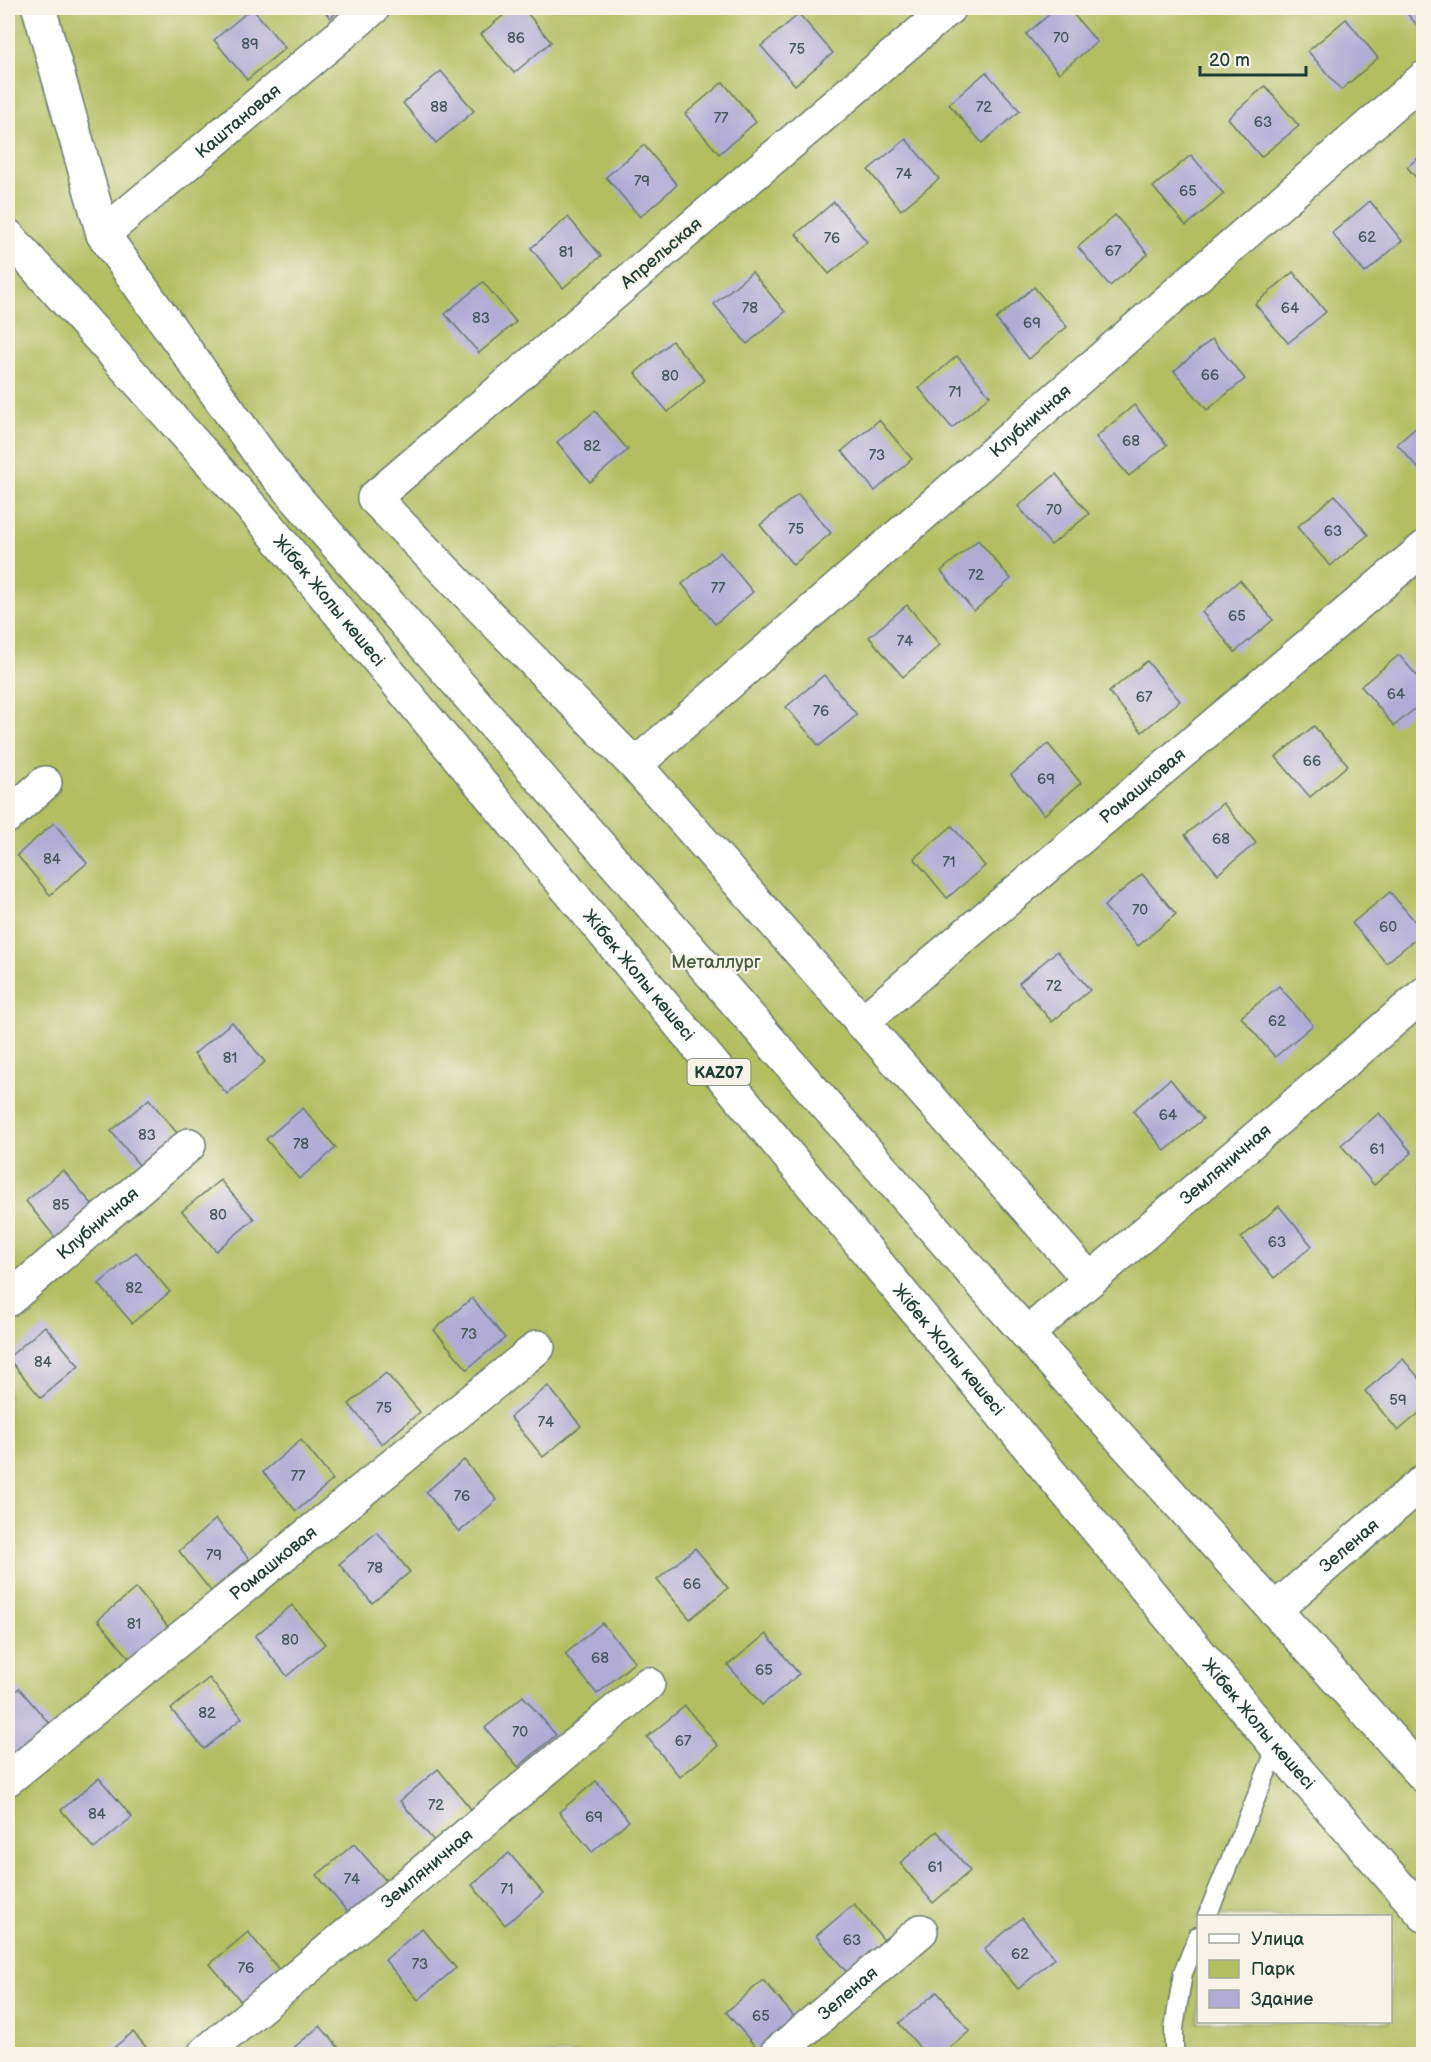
<svg xmlns="http://www.w3.org/2000/svg" width="1431" height="2062" font-family="'Balsamiq Sans',sans-serif">
	<rect width="100%" height="100%" fill="#f7f3e8"/>
	<filter id="ink" filterUnits="userSpaceOnUse"><feTurbulence type="fractalNoise" baseFrequency=".0167" numOctaves="2"/><feDisplacementMap in="SourceGraphic" scale="12" xChannelSelector="R" yChannelSelector="G"/><feConvolveMatrix kernelMatrix="1 2 1 2 8 2 1 2 1" color-interpolation-filters="sRGB"/></filter>
	<filter id="wash" filterUnits="userSpaceOnUse"><feTurbulence type="fractalNoise" baseFrequency=".008" numOctaves="4" result="noise"/><feDisplacementMap in="SourceGraphic" scale="24" xChannelSelector="R" yChannelSelector="G"/><feGaussianBlur stdDeviation="1.35" result="paint"/><feColorMatrix in="noise" values="0 0 0 0 0 0 0 0 0 0 0 0 0 0 0 0 0 1.4 0 .05"/><feComposite in="paint" operator="in"/></filter>
	<g filter="url(#wash)">
		<rect width="100%" height="100%" fill="#f1ead3"/>
		<path fill="#b2be60" stroke="#687e4a" stroke-width="1.5" fill-rule="evenodd" d="M8,8h1415v2046h-1415zM1198,1916h192v106h-192z"/>
		<g id="blocks">
			<g fill="#b1abd6">
				<path d="M252,8l33,40 -38,32 -33,-40z"/>
				<path d="M322,8h20l-12,10z"/>
				<path d="M512,8h11l28,34 -37,31 -33,-39z"/>
				<path d="M1057,8h11l29,34 -38,31 -33,-39z"/>
				<path d="M1402,8h22v11l-7,6z"/>
				<path d="M799,14l34,39 -38,32 -34,-39z"/>
				<path d="M1346,19l32,39 -37,32 -33,-39z"/>
				<path d="M441,71l33,40 -38,32 -33,-40z"/>
				<path d="M986,72l34,39 -38,32 -33,-39z"/>
				<path d="M723,82l33,40 -37,32 -34,-40z"/>
				<path d="M1265,86l34,40 -38,31 -33,-39z"/>
				<path d="M906,139l33,40 -38,31 -33,-40z"/>
				<path d="M644,145l33,40 -37,32 -34,-40z"/>
				<path d="M1424,153v34l-17,-20z"/>
				<path d="M1191,155l33,39 -38,32 -33,-39z"/>
				<path d="M1370,201l32,40 -37,32 -33,-40z"/>
				<path d="M834,202l33,40 -38,32 -33,-40z"/>
				<path d="M1115,215l33,39 -38,32 -32,-39z"/>
				<path d="M568,217l33,39 -38,32 -32,-40z"/>
				<path d="M752,272l33,40 -38,32 -33,-40z"/>
				<path d="M1293,272l33,40 -38,31 -33,-39z"/>
				<path d="M483,282l33,40 -37,31 -34,-39z"/>
				<path d="M1034,287l33,40 -38,32 -33,-40z"/>
				<path d="M1212,339l33,40 -38,31 -33,-39z"/>
				<path d="M672,341l33,39 -37,32 -33,-39z"/>
				<path d="M957,356l33,40 -38,32 -33,-40z"/>
				<path d="M1134,405l33,40 -38,31 -33,-39z"/>
				<path d="M595,411l33,39 -38,32 -33,-40z"/>
				<path d="M879,420l33,39 -37,32 -33,-40z"/>
				<path d="M1424,421v54l-27,-31z"/>
				<path d="M1056,474l33,40 -38,31 -33,-39z"/>
				<path d="M798,494l33,39 -38,32 -33,-40z"/>
				<path d="M1335,495l33,40 -38,31 -33,-39z"/>
				<path d="M978,540l33,39 -37,32 -33,-40z"/>
				<path d="M720,552l33,40 -38,32 -33,-40z"/>
				<path d="M1240,580l33,40 -38,32 -33,-40z"/>
				<path d="M907,605l33,40 -37,32 -34,-40z"/>
				<path d="M1399,655l25,29v17l-30,25 -33,-40z"/>
				<path d="M1147,661l33,40 -38,31 -33,-40z"/>
				<path d="M824,675l33,40 -38,31 -33,-39z"/>
				<path d="M1314,726l34,39 -38,32 -34,-40z"/>
				<path d="M1048,744l33,39 -37,32 -33,-40z"/>
				<path d="M1223,803l33,40 -38,31 -33,-39z"/>
				<path d="M54,823l33,40 -37,32 -33,-40z"/>
				<path d="M952,826l33,40 -38,32 -33,-40z"/>
				<path d="M1142,874l34,40 -38,32 -34,-40z"/>
				<path d="M1390,892l34,40 -38,31 -34,-40z"/>
				<path d="M1057,951l33,39 -38,32 -33,-39z"/>
				<path d="M1279,986l34,39 -38,32 -34,-40z"/>
				<path d="M232,1022l33,40 -38,32 -33,-40z"/>
				<path d="M1170,1079l33,40 -38,32 -32,-40z"/>
				<path d="M149,1099l33,40 -38,32 -33,-40z"/>
				<path d="M303,1108l33,40 -37,31 -33,-40z"/>
				<path d="M1379,1113l33,40 -38,32 -33,-40z"/>
				<path d="M63,1170l33,39 -38,32 -32,-40z"/>
				<path d="M220,1180l34,39 -38,32 -34,-40z"/>
				<path d="M1279,1206l33,40 -38,32 -33,-40z"/>
				<path d="M136,1252l34,40 -38,31 -33,-39z"/>
				<path d="M472,1298l33,40 -38,31 -33,-39z"/>
				<path d="M45,1326l34,40 -38,32 -33,-40z"/>
				<path d="M1403,1359l21,25v25l-26,22 -33,-40z"/>
				<path d="M386,1373l34,39 -38,32 -33,-40z"/>
				<path d="M548,1386l33,40 -38,31 -33,-40z"/>
				<path d="M301,1440l32,40 -37,31 -33,-39z"/>
				<path d="M464,1460l33,40 -38,32 -33,-40z"/>
				<path d="M216,1519l33,40 -38,32 -32,-40z"/>
				<path d="M377,1532l33,40 -38,31 -33,-39z"/>
				<path d="M695,1548l33,40 -38,31 -33,-39z"/>
				<path d="M136,1588l33,40 -38,32 -33,-40z"/>
				<path d="M292,1605l33,39 -38,32 -32,-40z"/>
				<path d="M602,1623l33,39 -38,32 -32,-40z"/>
				<path d="M766,1634l33,40 -37,31 -34,-40z"/>
				<path d="M209,1678l33,40 -38,31 -33,-40z"/>
				<path d="M19,1688l34,40 -38,32 -7,-9v-52z"/>
				<path d="M523,1696l33,39 -38,32 -33,-39z"/>
				<path d="M685,1706l33,40 -38,31 -33,-40z"/>
				<path d="M438,1769l33,40 -37,32 -34,-40z"/>
				<path d="M99,1778l33,39 -38,32 -33,-39z"/>
				<path d="M596,1781l33,40 -37,31 -33,-40z"/>
				<path d="M937,1831l33,40 -37,32 -33,-40z"/>
				<path d="M354,1844l34,39 -38,32 -33,-40z"/>
				<path d="M509,1853l34,40 -38,32 -33,-40z"/>
				<path d="M854,1904l33,40 -37,32 -34,-40z"/>
				<path d="M1022,1918l33,40 -37,31 -34,-40z"/>
				<path d="M422,1928l34,40 -38,32 -33,-40z"/>
				<path d="M248,1932l33,40 -38,32 -33,-40z"/>
				<path d="M763,1980l34,40 -38,31 -33,-39z"/>
				<path d="M937,1992l33,39 -28,23h-17l-26,-31z"/>
				<path d="M320,2026l24,28h-58z"/>
				<path d="M133,2032l19,22h-46z"/>
			</g>
		</g>
	</g>
	<g filter="url(#ink)">
		<use href="#blocks" fill-opacity="0" stroke="#687a6c" stroke-width="1.5"/>
		<g fill="none" stroke-linecap="round" stroke-linejoin="round">
			<defs>
				<g id="lane">
					<path d="M1207,1916l70,-169"/>
					<path d="M1174,2054v-26l9,-55 15,-37"/>
				</g>
				<g id="street">
					<path d="M39,8l64,226 166,233 722,827 433,482"/>
					<path d="M949,8l-575,490 261,267 455,515"/>
					<path id="s1" d="M103,234l270,-226"/>
					<path id="s2" d="M635,765l789,-687"/>
					<path d="M8,816l37,-33"/>
					<path id="s3" d="M861,1023l563,-475"/>
					<path id="s4" d="M8,1300l181,-155"/>
					<path id="s5" d="M1027,1334l397,-340"/>
					<path id="s6" d="M1274,1610l150,-129"/>
					<path id="s7" d="M8,1779l530,-432"/>
					<path id="s8" d="M204,2054l444,-370"/>
					<path id="s9" d="M776,2054l145,-123"/>
				</g>
				<g id="highway">
					<path id="s10" d="M8,236l253,282 1016,1229 147,168"/>
				</g>
			</defs>
			<use href="#lane" stroke="#687a6c" stroke-width="21"/>
			<use href="#street" stroke="#687a6c" stroke-width="36"/>
			<use href="#highway" stroke="#687a6c" stroke-width="36"/>
			<use href="#lane" stroke="#fff" stroke-width="18"/>
			<use href="#street" stroke="#fff" stroke-width="33"/>
			<use href="#highway" stroke="#fff" stroke-width="33"/>
		</g>
	</g>
	<g text-anchor="middle" stroke-width="4.5" stroke-linejoin="round" paint-order="stroke">
		<g font-size="15" fill="#44585c">
			<text x="516" y="43">86</text>
			<text x="1061" y="43">70</text>
			<text x="250" y="49">89</text>
			<text x="797" y="54">75</text>
			<text x="439" y="112">88</text>
			<text x="984" y="112">72</text>
			<text x="721" y="123">77</text>
			<text x="1263" y="127">63</text>
			<text x="904" y="179">74</text>
			<text x="642" y="186">79</text>
			<text x="1188" y="196">65</text>
			<text x="1367" y="242">62</text>
			<text x="832" y="243">76</text>
			<text x="1113" y="256">67</text>
			<text x="566" y="257">81</text>
			<text x="750" y="313">78</text>
			<text x="1290" y="313">64</text>
			<text x="481" y="323">83</text>
			<text x="1032" y="328">69</text>
			<text x="1210" y="380">66</text>
			<text x="670" y="381">80</text>
			<text x="955" y="397">71</text>
			<text x="1131" y="446">68</text>
			<text x="592" y="451">82</text>
			<text x="877" y="460">73</text>
			<text x="1054" y="515">70</text>
			<text x="796" y="534">75</text>
			<text x="1333" y="536">63</text>
			<text x="976" y="580">72</text>
			<text x="718" y="593">77</text>
			<text x="1237" y="621">65</text>
			<text x="905" y="646">74</text>
			<text x="1396" y="699">64</text>
			<text x="1144" y="702">67</text>
			<text x="821" y="716">76</text>
			<text x="1312" y="766">66</text>
			<text x="1046" y="784">69</text>
			<text x="1221" y="844">68</text>
			<text x="52" y="864">84</text>
			<text x="949" y="867">71</text>
			<text x="1140" y="915">70</text>
			<text x="1388" y="932">60</text>
			<text x="1054" y="991">72</text>
			<text x="1277" y="1026">62</text>
			<text x="230" y="1063">81</text>
			<text x="1168" y="1120">64</text>
			<text x="147" y="1140">83</text>
			<text x="301" y="1149">78</text>
			<text x="1377" y="1154">61</text>
			<text x="61" y="1210">85</text>
			<text x="218" y="1220">80</text>
			<text x="1277" y="1247">63</text>
			<text x="134" y="1293">82</text>
			<text x="469" y="1339">73</text>
			<text x="43" y="1367">84</text>
			<text x="1398" y="1405">59</text>
			<text x="384" y="1413">75</text>
			<text x="546" y="1427">74</text>
			<text x="298" y="1481">77</text>
			<text x="462" y="1501">76</text>
			<text x="214" y="1560">79</text>
			<text x="375" y="1573">78</text>
			<text x="692" y="1589">66</text>
			<text x="134" y="1629">81</text>
			<text x="290" y="1645">80</text>
			<text x="600" y="1663">68</text>
			<text x="764" y="1675">65</text>
			<text x="207" y="1718">82</text>
			<text x="520" y="1737">70</text>
			<text x="683" y="1746">67</text>
			<text x="436" y="1810">72</text>
			<text x="97" y="1819">84</text>
			<text x="594" y="1822">69</text>
			<text x="935" y="1872">61</text>
			<text x="352" y="1884">74</text>
			<text x="507" y="1894">71</text>
			<text x="852" y="1945">63</text>
			<text x="1020" y="1959">62</text>
			<text x="420" y="1969">73</text>
			<text x="246" y="1973">76</text>
			<text x="761" y="2021">65</text>
		</g>
		<rect fill="#f7f3e8" stroke="#60746a" stroke-width="1.5" x="687.5" y="1059" width="63" height="26" rx="4.5"/>
		<g font-size="16" font-weight="bold" fill="#1f3d34">
			<text x="719" y="1078">KAZ07</text>
		</g>
		<g font-size="18" fill="#1f3d34" stroke="#f7f3e8">
			<text dy="6" stroke="none"><textPath href="#s1" startOffset="176">Каштановая</textPath></text>
			<text transform="translate(661 253) rotate(-40)" y="6">Апрельская</text>
			<text dy="6" stroke="none"><textPath href="#s2" startOffset="524">Клубничная</textPath></text>
			<text dy="6" stroke="none"><textPath href="#s10" startOffset="486">Жібек Жолы көшесі</textPath></text>
			<text dy="6" stroke="none"><textPath href="#s3" startOffset="368">Ромашковая</textPath></text>
			<text dy="6" stroke="none"><textPath href="#s10" startOffset="972">Жібек Жолы көшесі</textPath></text>
			<text dy="6" stroke="none"><textPath href="#s5" startOffset="261">Земляничная</textPath></text>
			<text dy="6" stroke="none"><textPath href="#s4" startOffset="118">Клубничная</textPath></text>
			<text dy="6" stroke="none"><textPath href="#s10" startOffset="1458">Жібек Жолы көшесі</textPath></text>
			<text dy="6" stroke="none"><textPath href="#s6" startOffset="99">Зеленая</textPath></text>
			<text dy="6" stroke="none"><textPath href="#s7" startOffset="342">Ромашковая</textPath></text>
			<text dy="6" stroke="none"><textPath href="#s10" startOffset="1944">Жібек Жолы көшесі</textPath></text>
			<text dy="6" stroke="none"><textPath href="#s8" startOffset="290">Земляничная</textPath></text>
			<text dy="6" stroke="none"><textPath href="#s9" startOffset="94">Зеленая</textPath></text>
		</g>
		<g font-size="18" fill="#445d3f" stroke="#f7f3e8">
			<text x="716" y="968">Металлург</text>
		</g>
	</g>
	<rect width="1431" height="2062" fill="none" stroke="#f7f3e8" stroke-width="30"/>
	<rect x="1197" y="1915" width="195" height="108" fill="#f7f3e8" stroke="#a1aaa0" stroke-width="1.5"/>
	<rect x="1209" y="1934" width="30" height="9" fill="#ffffff" stroke="#a1aaa0" stroke-width="1.5"/>
	<text x="1251" y="1945" font-size="18" fill="#1f3d34">Улица</text>
	<rect x="1209" y="1960" width="30" height="18" fill="#b2be60" stroke="#a1aaa0" stroke-width="1.5"/>
	<text x="1251" y="1975" font-size="18" fill="#1f3d34">Парк</text>
	<rect x="1209" y="1990" width="30" height="18" fill="#b1abd6" stroke="#a1aaa0" stroke-width="1.5"/>
	<text x="1251" y="2005" font-size="18" fill="#1f3d34">Здание</text>
	<path d="M1200 66v9h106v-9" fill="none" stroke="#1f3d34" stroke-width="3"/>
	<text x="1209" y="66" font-size="18" fill="#1f3d34" stroke="#f7f3e8" stroke-width="4.5" paint-order="stroke">20 m</text>
</svg>
